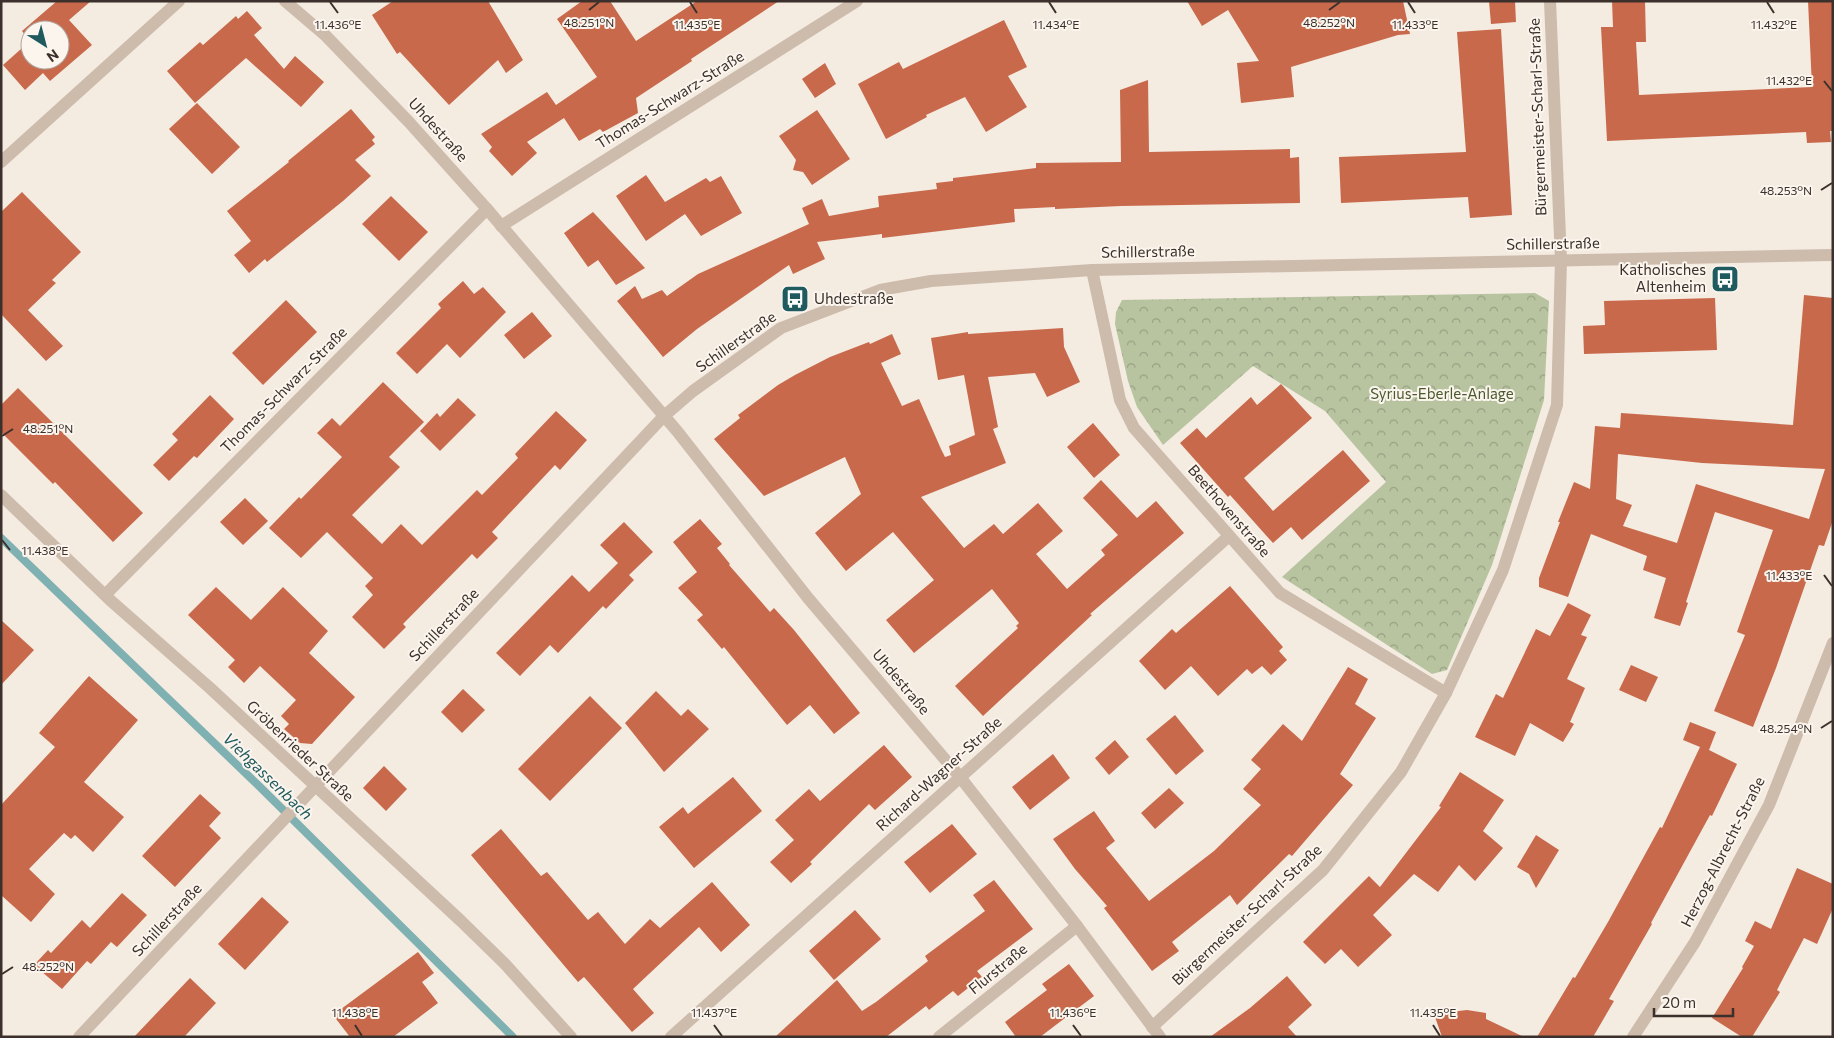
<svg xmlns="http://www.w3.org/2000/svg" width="1834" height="1038" font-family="Commissioner,sans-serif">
	<defs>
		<pattern id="park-crowns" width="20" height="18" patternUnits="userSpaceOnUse" patternTransform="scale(1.25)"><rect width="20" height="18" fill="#b8c4a0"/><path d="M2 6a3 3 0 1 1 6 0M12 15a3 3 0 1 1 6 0" fill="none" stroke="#97a083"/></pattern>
	</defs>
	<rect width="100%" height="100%" fill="#f4ebe1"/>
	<path fill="url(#park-crowns)" d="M1535,293l14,8 -5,99 -52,165 -45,105 -15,4 -150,-97 104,-95 -61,-71 -72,-45 -90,79 -26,-38 -9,-26 -13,-57 1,-12 6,-12z"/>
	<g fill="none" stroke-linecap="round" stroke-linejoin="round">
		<path stroke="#7fb0b2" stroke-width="8" d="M1,538l259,249 253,250"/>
	</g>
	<g fill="#c8694b" fill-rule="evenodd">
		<path d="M57,1h34l-22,19 23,25 -42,36 -7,-8 -18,17 -22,-25 27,-24 -8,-10zM30,30h30v30h-30z"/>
		<path d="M393,1h95l35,59 -17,13 -8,-13 -49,45 -49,-53 -3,2 -25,-39z"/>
		<path d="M582,1h28l26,40 61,-40h82l-88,58 1,2 -56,37 2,15 -35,19 -3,-3 -21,12 -15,-23 -37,24 10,11 -25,23 -23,-25 3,-4 -11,-13 66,-42 9,13 41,-28 -40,-58z"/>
		<path d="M1187,1h216l7,33 -12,1 -107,32 3,30 -53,6 -4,-40 22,-2 -31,-51 -26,16z"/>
		<path d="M1489,1h26l1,21 -25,2z"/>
		<path d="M1612,1h33l1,41h-10l3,53 173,-8 -4,-86h25v130h-3l1,11 -24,1 -1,-11 -199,9 -6,-114h12z"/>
		<path d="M247,11l15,17 -8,7 30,34 11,-13 29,26 -23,25 -55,-49 -51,45 -28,-32 33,-29 3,3 33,-29 2,3z"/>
		<path d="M1004,20l23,47 -19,9 19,31 -41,25 -21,-35 -39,18 1,2 -41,22 -28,-55 41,-22 4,7z"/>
		<path d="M1501,29l11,186 -42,3 -2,-21 -127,6 -2,-46 127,-5 -9,-120z"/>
		<path d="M825,63l11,21 -21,14 -13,-19z"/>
		<path d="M1148,80l1,72 141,-3v9l9,-1 1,46 -179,3 -66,3v-2l-41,2 1,13 -133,16v-4l-65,8 8,17 -32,15 -4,-9 -92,64 -34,28 -46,-56 18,-15 7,13 20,-9 5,6 31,-22 111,-50 -7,-16 20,-9 7,17 50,-9 -1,-11 59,-7 -1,-6 17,-2v-3l83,-10v-5l85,-1 -1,-72z"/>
		<path d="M197,103l43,44 -28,27 -43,-45z"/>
		<path d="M351,109l24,28 -3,3 3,4 -20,16 16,16 -28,25 -76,61 -2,-3 -16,14 -15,-18 17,-14 -24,-30 62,-49 -1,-1z"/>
		<path d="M817,110l33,49 -38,26 -9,-13 -10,-2 3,-10 -17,-24z"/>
		<path d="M646,175l19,27 41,-24 4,4 11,-6 21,37 -41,23 -16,-22 -39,27 -30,-45z"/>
		<path d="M22,192l59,60 -29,28 4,3 -28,27 35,36 -17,15 -45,-47v-102z"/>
		<path d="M391,196l37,36 -29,29 -37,-37z"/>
		<path d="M593,212l52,56 -29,17 -18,-25 -10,7 -24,-34z"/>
		<path d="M463,281l11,13 9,-7 23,25 -46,46 -13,-14 -30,30 -21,-21 45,-45 -3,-4z"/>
		<path d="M1804,295l29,3v222l-9,26 -5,-1 -43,123 -23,59 -39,-16 31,-76 -8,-3 36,-102 -58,-18 -29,90 2,1 -8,23 -26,-8 12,-40 -23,-8 4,-14 -56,-22 -23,63 -29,-10v-9l21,-56h-2l16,-40 16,7 5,-63 25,2 1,-15 172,12zM1618,454l84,9 123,6 -16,50 -113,-35 -19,59 -54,-17 9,-21 -16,-6z"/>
		<path d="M1715,298l2,52 -133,4 -1,-28 22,-1 -1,-24z"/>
		<path d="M286,300l31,32 -54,53 -31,-32z"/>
		<path d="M532,312l20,24 -28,23 -20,-24z"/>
		<path d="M1063,328l1,19 16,35 -33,15 -12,-24 -47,4 10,50 -5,2 13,34 -85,34 43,51 30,-24 9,10 35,-31 25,28 -27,23 31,35 38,-34 -4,-5 17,-15 -35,-37 18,-18 36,38 19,-17 28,32 -94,81 2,1 -109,101 -28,-30 63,-58 -2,-2 3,-3 -27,-34 -78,64 -28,-33 48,-40 -41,-48 -47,39 -31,-38 46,-39 -16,-37 -81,39 -50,-57 26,-21 -2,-3 40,-30 17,-10 35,-18 39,-15 1,2 22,-10 9,20 -20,9 21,43 17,-7 22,50 4,8 6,-2 -2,-9 26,-11 -11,-60 -26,5 -7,-42 37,-6v2z"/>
		<path d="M383,382l41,40 -35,35 11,10 -48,48 30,29 19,-20 21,21 55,-55 5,5 36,-37 -3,-4 41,-43 31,29 -27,30 -5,-5 -63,67 6,6 -21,21 -5,-5 -69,70 3,3 -22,22 -32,-32 21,-22 -8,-9 8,-8 -46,-46 -26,26 -32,-30 30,-31 2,2 41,-42 -25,-24 15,-15 8,8z"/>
		<path d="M1281,384l31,34 -68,60 29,33 70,-61 27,31 -68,59 -11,-13 -18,16 -43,-48 -2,2 -48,-54 17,-15 9,10 45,-41 6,8z"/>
		<path d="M18,388l125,125 -30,29 -58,-60 -2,2 -52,-52v-27z"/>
		<path d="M210,395l24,24 -37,39 -3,-2 -25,25 -16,-16 25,-25 -6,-6z"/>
		<path d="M458,398l18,17 -36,36 -20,-20 17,-18 3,4z"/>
		<path d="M1093,423l27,32 -26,23 -27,-31z"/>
		<path d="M245,498l23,23 -25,24 -23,-23z"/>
		<path d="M700,519l22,25 -5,4 13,16 -1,1 41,47 4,-4 20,22 66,83 -26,21 -24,-29 -23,20 -63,-78 -2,2 -25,-29 6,-5 -25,-27 19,-16 -24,-30z"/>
		<path d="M624,522l29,30 -24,23 5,5 -28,29 -3,-3 -45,47 -8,-8 -30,31 -24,-23 76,-78 17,17 29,-29 -18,-18z"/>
		<path d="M1230,586l53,61 -4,4 8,9 -16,15 -9,-9 -10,8 -5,-5 -29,27 -27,-30 -26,24 -26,-29 33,-32 4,4z"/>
		<path d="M216,587l35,33 32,-33 45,44 -19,22 46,44 -43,47 -12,-1 -16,-14 5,-5 -8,-8 15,-16 -36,-34 -16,17 -16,-16 7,-7 -47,-45z"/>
		<path d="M1568,603l23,12 -10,20 6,2 -20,42 18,9 -15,34 4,2 -11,18 -33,-19 -15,33 -40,-19 21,-43 7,4 33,-69 14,7z"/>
		<path d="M1,620l33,30 -33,35z"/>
		<path d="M1631,665l27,12 -12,25 -27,-12z"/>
		<path d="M1348,667l20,12 -13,25 21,14 -36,56 13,11 -61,71 -3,-2 -52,51 -7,-10 -58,47 7,9 -27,20 -48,-63 3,-2 -32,-37 -22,-30 41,-28 21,30 -9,7 43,53 65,-50 47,-46 -18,-16 18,-20 -10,-9 32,-36 19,17z"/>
		<path d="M89,676l49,44 -54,62 40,35 -31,35 -18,-17 -4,4 -7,-6 -35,36 26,25 -24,28 -30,-27v-90l54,-58 -16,-14z"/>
		<path d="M463,689l22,21 -23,23 -21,-21z"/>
		<path d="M656,691l25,25 7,-7 21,20 -45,43 -39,-49z"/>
		<path d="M590,696l32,32 -72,73 -32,-32z"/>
		<path d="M1175,715l29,36 -28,24 -30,-36z"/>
		<path d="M1690,722l26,10 -7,18 28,14 -25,52 -2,-1 -59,108 1,1 -43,75 5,2 -21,36h-56l36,-60 2,1 33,-56 52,-95 2,1 38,-81 -17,-7z"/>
		<path d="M1115,740l14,17 -20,18 -14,-17z"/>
		<path d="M884,745l28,32 -37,33 -6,-6 -59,58 2,2 -21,19 -21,-21 24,-22 -19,-20 34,-31 11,12z"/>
		<path d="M1053,754l17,24 -40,32 -18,-23z"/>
		<path d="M384,766l23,23 -21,22 -23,-23z"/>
		<path d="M1460,772l44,28 -21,31 20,17 -28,33 -16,-16 -21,27 -24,-18 -41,41 19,20 -34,32 -17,-18 -16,15 -22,-22 66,-66 11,11 61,-80 -2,-1z"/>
		<path d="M733,777l29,34 -68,57 -35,-41 24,-20 5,7z"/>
		<path d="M1169,788l15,15 -29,26 -14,-16z"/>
		<path d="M200,794l21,19 -12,13 12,12 -46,49 -33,-31z"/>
		<path d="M952,824l25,30 -47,39 -26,-31z"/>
		<path d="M501,829l40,47 6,-4 41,48 10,-8 27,32 25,-25 10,9 52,-46 38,43 -29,27 -22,-25 -66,62 21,24 -22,19 -48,-55 -6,5 -107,-127z"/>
		<path d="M1536,835l23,15 -23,38 -7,-14 -12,-7z"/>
		<path d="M1797,868l36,16v24l-16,36 -13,-6 -27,52 3,2 -28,45h-10l-30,-19 31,-50 -1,-1 12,-21 -9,-5 10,-20 16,8z"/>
		<path d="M994,880l39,49 -56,42 5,6 -24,19 -5,-5 -24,19 -3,-4 -40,31h-111l62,-57 25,31 14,-9 52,-41 -3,-5 60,-45 -12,-16z"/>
		<path d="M122,893l25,22 -30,32 -6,-5 -20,22 -4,-3 -25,28 -28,-24 14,-15 3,3 31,-33 8,8z"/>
		<path d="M262,897l27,25 -44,48 -27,-26z"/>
		<path d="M855,910l26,29 -47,41 -25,-29z"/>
		<path d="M418,952l16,21 -12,9 16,21 -45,34h-43l-17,-22z"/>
		<path d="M1069,964l25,32 -54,41h-24l-11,-15 42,-32 -5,-6z"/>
		<path d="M1287,976l25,29 -24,22 9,10h-87l40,-29z"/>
		<path d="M190,978l26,25 -32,34h-50z"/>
		<path d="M1467,1010l19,3v6l38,18h-82l-8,-23z"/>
	</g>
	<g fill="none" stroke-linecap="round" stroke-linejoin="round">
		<g stroke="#cdbbac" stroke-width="12">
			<path d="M285,1l41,35 82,85 79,88 190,222 131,167 152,179 117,149 83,111"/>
			<path d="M1,162l178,-161"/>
			<path d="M501,226l356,-225"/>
			<path d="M1092,270l28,130 14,28 146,165 166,100"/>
			<path d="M1,495l109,105 100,88 251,233 44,43 66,73"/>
			<path d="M106,594l381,-385"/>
			<path d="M1152,1027l171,-157 78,-98 45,-79 57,-123 54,-165 4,-145 -11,-259"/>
			<path d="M79,1037l585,-621 29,-25 88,-63 99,-38 51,-9 161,-11 741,-15"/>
			<path d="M671,1037l558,-501"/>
			<path d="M939,1037l138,-111"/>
			<path d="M1633,1037l62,-95 74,-137 64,-162"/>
		</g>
	</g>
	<path fill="none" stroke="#3b302b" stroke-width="2" d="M330,2l8,11M690,2l7,11M1049,2l7,11M1408,2l7,11M1767,2l7,11M589,10l10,-8M1329,10l11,-8M1824,81l8,10M1821,190l11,-7M2,436l11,-7M2,540l8,10M1824,575l8,11M1821,728l11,-7M2,974l11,-7M355,1025l7,11M714,1025l8,11M1073,1025l8,11M1433,1025l7,11"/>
	<defs>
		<symbol id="bus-square" viewBox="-11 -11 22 22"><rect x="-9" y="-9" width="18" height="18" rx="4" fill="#1f5a5e" stroke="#fbf5ee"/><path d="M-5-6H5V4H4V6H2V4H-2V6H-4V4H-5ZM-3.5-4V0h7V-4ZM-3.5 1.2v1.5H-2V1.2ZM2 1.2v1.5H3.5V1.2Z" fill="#fff"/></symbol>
	</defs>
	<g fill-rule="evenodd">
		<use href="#bus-square" x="1709" y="263" width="32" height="32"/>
		<use href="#bus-square" x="779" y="283" width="32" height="32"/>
	</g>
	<g text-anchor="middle" stroke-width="4" stroke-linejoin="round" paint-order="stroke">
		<g font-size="15" fill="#3b302b" stroke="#fbf5ee">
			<text transform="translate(670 100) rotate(-32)" y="5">Thomas-Schwarz-Straße</text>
			<text transform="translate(1538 117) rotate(-92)" y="5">Bürgermeister-Scharl-Straße</text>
			<text transform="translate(438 130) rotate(48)" y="5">Uhdestraße</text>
			<text transform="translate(1553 244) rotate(-1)" y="5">Schillerstraße</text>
			<text transform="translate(1148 252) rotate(-1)" y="5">Schillerstraße</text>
			<text transform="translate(736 342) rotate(-35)" y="5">Schillerstraße</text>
			<text transform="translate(284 390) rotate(-45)" y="5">Thomas-Schwarz-Straße</text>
			<text transform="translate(1229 511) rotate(49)" y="5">Beethovenstraße</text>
			<text transform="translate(444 625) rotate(-47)" y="5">Schillerstraße</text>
			<text transform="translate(901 682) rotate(50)" y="5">Uhdestraße</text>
			<text transform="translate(300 751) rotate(43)" y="5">Gröbenrieder Straße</text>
			<text transform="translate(939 774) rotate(-42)" y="5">Richard-Wagner-Straße</text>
			<text transform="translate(1723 852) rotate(-63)" y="5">Herzog-Albrecht-Straße</text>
			<text transform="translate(1247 915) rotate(-43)" y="5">Bürgermeister-Scharl-Straße</text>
			<text transform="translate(167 920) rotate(-47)" y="5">Schillerstraße</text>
			<text transform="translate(998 969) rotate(-39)" y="5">Flurstraße</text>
		</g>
		<g font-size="15" fill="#3b302b" stroke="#fbf5ee" text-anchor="end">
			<text x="1706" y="275">Katholisches<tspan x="1706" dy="17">Altenheim</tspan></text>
			<text x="814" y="304" text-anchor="start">Uhdestraße</text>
		</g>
		<g font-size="15" fill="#4a5a2e" stroke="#fbf5ee">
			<text x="1442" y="399">Syrius-Eberle-Anlage</text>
		</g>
		<g font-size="16" font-style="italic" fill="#1f5a5e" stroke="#fbf5ee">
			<text transform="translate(268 776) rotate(44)" y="6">Viehgassenbach</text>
		</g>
	</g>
	<g font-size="12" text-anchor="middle" fill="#3b302b" stroke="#fbf5ee" stroke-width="4" stroke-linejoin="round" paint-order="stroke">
		<text x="589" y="27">48.251°N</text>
		<text x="1329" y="27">48.252°N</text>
		<text x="338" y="29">11.436°E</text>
		<text x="697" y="29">11.435°E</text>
		<text x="1056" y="29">11.434°E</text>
		<text x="1415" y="29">11.433°E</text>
		<text x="1774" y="29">11.432°E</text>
		<text x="1789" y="85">11.432°E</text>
		<text x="1786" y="195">48.253°N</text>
		<text x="48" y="433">48.251°N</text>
		<text x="45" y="555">11.438°E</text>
		<text x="1789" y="580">11.433°E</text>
		<text x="1786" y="733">48.254°N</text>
		<text x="48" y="971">48.252°N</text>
		<text x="355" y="1017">11.438°E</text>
		<text x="714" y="1017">11.437°E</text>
		<text x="1073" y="1017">11.436°E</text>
		<text x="1433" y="1017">11.435°E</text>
	</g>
	<rect width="1834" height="1038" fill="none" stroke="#3b302b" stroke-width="5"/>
	<g transform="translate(45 45) rotate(144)"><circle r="24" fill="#fbf5ee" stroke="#aea6a0"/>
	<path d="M0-4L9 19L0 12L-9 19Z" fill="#1f5a5e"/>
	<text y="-8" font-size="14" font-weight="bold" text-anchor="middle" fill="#3b302b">N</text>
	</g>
	<path d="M1654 1008v8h79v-8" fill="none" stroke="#3b302b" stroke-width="2.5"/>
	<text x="1662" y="1008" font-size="15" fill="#3b302b" stroke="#fbf5ee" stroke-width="4" paint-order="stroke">20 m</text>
</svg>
